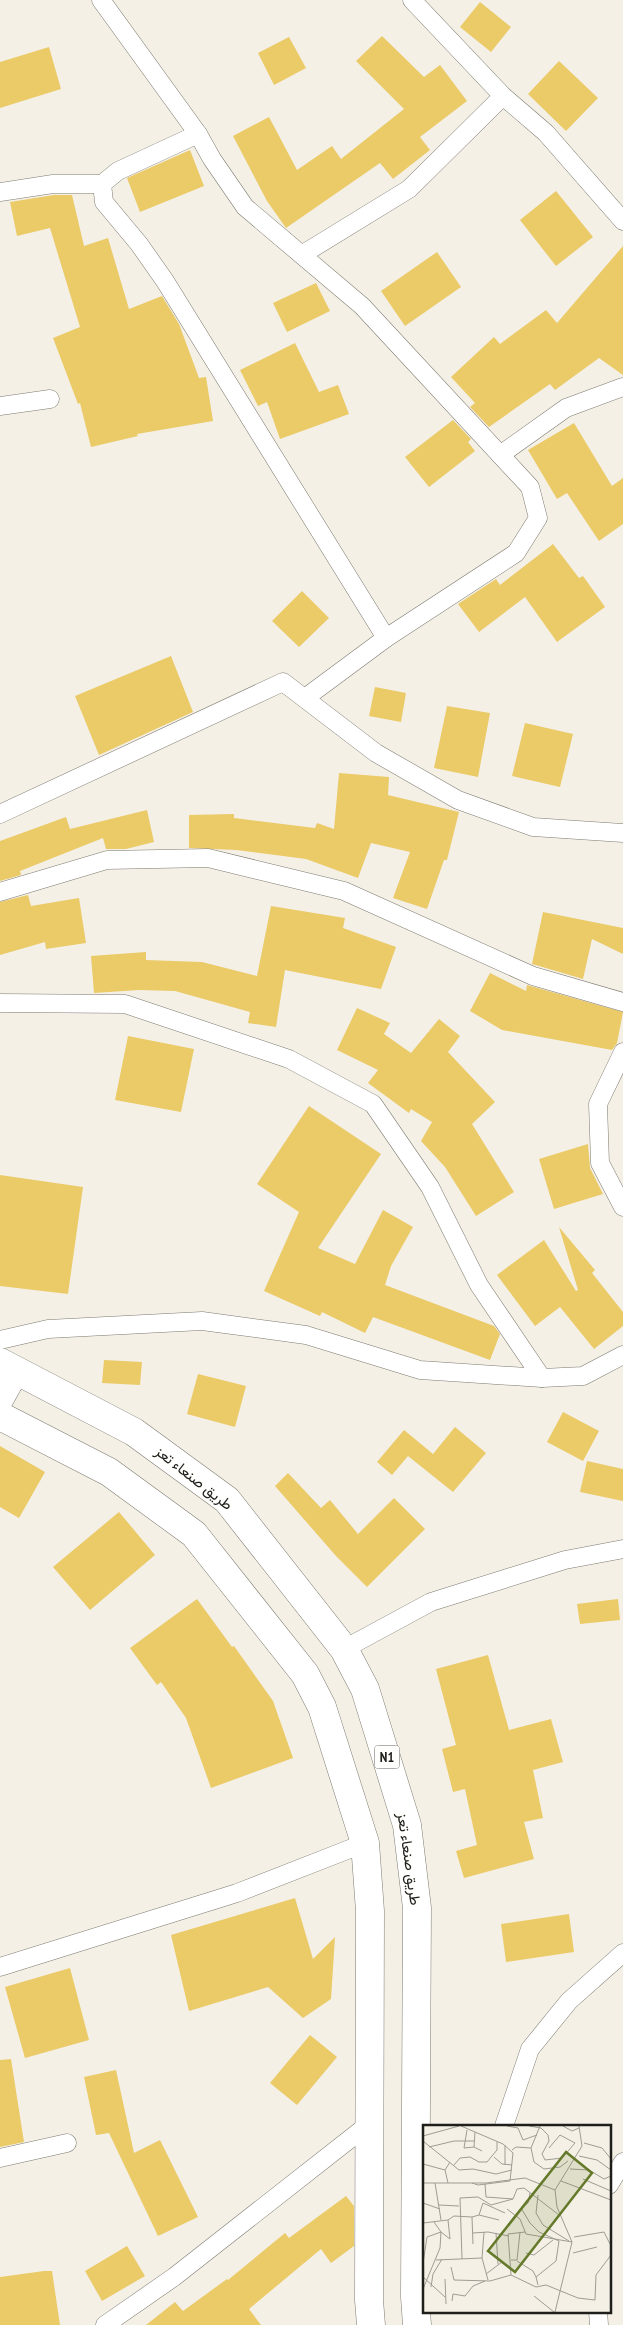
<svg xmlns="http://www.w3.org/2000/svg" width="623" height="2325" font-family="'PT Sans Narrow',Vazirmatn,sans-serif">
	<rect width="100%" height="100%" fill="#f4f0e6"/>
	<g fill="#ebca68">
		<path d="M480,2l31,25 -20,25 -31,-25z"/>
		<path d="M382,36l42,41 16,-12 27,36 -47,36 10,13 -37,29 -13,-16 -94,65 -19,-27 -34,-65 36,-19 28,53 35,-24 9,13 63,-50 -48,-48z"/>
		<path d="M289,37l17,31 -32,17 -16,-32z"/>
		<path d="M49,47l12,42 -61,19v-46z"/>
		<path d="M559,61l39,37 -32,33 -38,-37z"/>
		<path d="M190,150l14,36 -64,26 -13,-34z"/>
		<path d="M556,191l37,46 -37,29 -36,-46z"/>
		<path d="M54,195h18l12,51 24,-8 21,71 33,-13 17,28 20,54 7,-1 7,44 -76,13 1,2 -47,11 -11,-44 -2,1 -25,-66 27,-11 -30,-99 -33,8 -7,-34z"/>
		<path d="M623,246v129l-24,-17 -44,32 -5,-6 -61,43 -19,-20 5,-4 -24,-26 43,-40 6,7 46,-34 11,13z"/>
		<path d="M437,252l24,35 -56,39 -24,-35z"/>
		<path d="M316,283l14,28 -43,21 -14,-29z"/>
		<path d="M295,343l24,49 19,-7 11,29 -69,25 -13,-37 -9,4 -18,-36z"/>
		<path d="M453,420l18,19 -3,3 7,9 -46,36 -24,-30z"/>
		<path d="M574,423l38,63 11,-8v46l-24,17 -32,-48 -10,6 -29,-49z"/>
		<path d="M553,544l26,34 4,-2 22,31 -48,35 -32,-45 -46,35 -21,-28 38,-25 4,6z"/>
		<path d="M302,591l27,27 -30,29 -27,-26z"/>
		<path d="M171,656l22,56 -94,43 -24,-59z"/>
		<path d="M375,687l31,6 -5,29 -32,-6z"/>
		<path d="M447,706l43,7 -12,64 -44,-9z"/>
		<path d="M525,723l48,11 -13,53 -48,-11z"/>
		<path d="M339,773l50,4 -1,18 71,17 -12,48h-3l-17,49 -34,-11 17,-46 -39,-9 -13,35 -52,-19 -70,-9 -47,-2v-33l45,-1v4l81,10 2,-5 17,6z"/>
		<path d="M147,810l7,32 -28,7h-20l-3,-11 -83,33 1,4 -21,6v-40l66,-24 4,12z"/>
		<path d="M28,895l3,11 48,-8 7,45 -40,6 -1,-7 -45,13v-53z"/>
		<path d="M271,906l74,12 -2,10 53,19 -15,42 -96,-19 -9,57 -28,-4 2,-11 -75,-21 -36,-1 -45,3 -3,-37 55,-4v8l56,2 55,14z"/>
		<path d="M543,912l80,16v26l-31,-15 -9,40 -51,-15z"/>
		<path d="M490,973l36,18 1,-6 96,27 -6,31 -5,7 -110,-20 -32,-19z"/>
		<path d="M357,1008l33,15 -6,11 27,19 28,-34 21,17 -12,16 47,50 -23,22 42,68 -38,24 -31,-49 -24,-26 11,-19 -21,-13 -2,4 -41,-30 10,-13 -41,-20z"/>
		<path d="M128,1036l66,13 -13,63 -66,-12z"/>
		<path d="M309,1106l72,48 -63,94 37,16 28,-54 30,17 -22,39 -6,19 109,41 6,8 -10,26 -117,-43 -8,16 -43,-21 -2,4 -56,-25 35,-79 -42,-28z"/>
		<path d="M588,1144l2,24 13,26 -49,15 -15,-50z"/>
		<path d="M0,1175l83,12 -15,107 -68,-8z"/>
		<path d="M559,1227l36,43 -3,3 31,39v14l-29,23 -34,-42 -25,19 -38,-51 47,-35 32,51 2,-1z"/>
		<path d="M104,1360l38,2 -2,23 -38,-2z"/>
		<path d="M198,1374l48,12 -11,41 -48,-13z"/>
		<path d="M563,1412l36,19 -16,30 -36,-19z"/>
		<path d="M455,1427l31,26 -33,39 -45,-36 -16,19 -15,-13 27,-32 29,24z"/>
		<path d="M0,1446l45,26 -26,46 -19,-11z"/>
		<path d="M587,1461l36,8v32l-43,-9z"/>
		<path d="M288,1473l33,35 9,-8 28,34 36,-36 31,31 -58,58 -31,-31 -61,-70z"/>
		<path d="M119,1512l36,43 -65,55 -37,-43z"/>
		<path d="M197,1599l35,48 2,-1 39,55 20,57 -82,30 -25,-70 -25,-36 -4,3 -27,-37z"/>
		<path d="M618,1599l2,21 -40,4 -3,-20z"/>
		<path d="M488,1655l21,75 42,-11 12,43 -30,8 10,48 -19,4 10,37 -70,19 -8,-27 21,-6 -12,-56 -12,3 -11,-43 14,-4 -20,-76z"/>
		<path d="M295,1898l18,61 22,-22 -4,62 -28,19 -35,-31 -79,24 -18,-76z"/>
		<path d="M569,1914l5,38 -68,10 -5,-38z"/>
		<path d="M70,1968l19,72 -64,18 -20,-71z"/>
		<path d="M310,2035l27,22 -40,48 -27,-22z"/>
		<path d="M11,2059l13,83 -24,5v-87z"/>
		<path d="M116,2070l18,83 26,-13 38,77 -40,19 -49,-103 -13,2 -12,-58z"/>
		<path d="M346,2196l8,10v40l-23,17 -10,-14 -72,60 12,16h-115l29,-23 8,9 44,-32 1,1 57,-47 4,5z"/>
		<path d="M127,2246l18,30 -43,25 -17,-30z"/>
		<path d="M44,2271h8l8,54h-60v-48z"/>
	</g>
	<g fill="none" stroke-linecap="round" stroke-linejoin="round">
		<defs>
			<g id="minor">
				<path d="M101,0l97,134 14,25 33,48 117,99 168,181 8,31 -22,35 -130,85 -81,60"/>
				<path d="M412,0l91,96 43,37 77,88"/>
				<path d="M198,134l-80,37 -16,13 2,18 35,42 26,37 221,357"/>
				<path d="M0,192l53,-8h49"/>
				<path d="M303,254l106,-65 94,-93"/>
				<path d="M0,406l50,-7"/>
				<path d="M500,455l66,-47 57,-21"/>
				<path d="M0,814l283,-132 93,71 82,47 75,27 90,6"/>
				<path d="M0,892l107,-32 101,-2 136,33 189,85 90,26"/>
				<path d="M0,1003l125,1 164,55 84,45 57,83 49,98 63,93"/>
				<path d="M623,1052l-25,52 2,59 23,44"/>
				<path d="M0,1340l48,-11 154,-8 104,14 114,35 122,8 41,-2 40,-21"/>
				<path d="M344,1649l87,-47 134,-42 58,-11"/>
				<path d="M0,1967l237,-74 128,-50"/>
				<path d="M504,2126l26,-77 39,-48 54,-48"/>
				<path d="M0,2158l67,-15"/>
				<path d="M609,2185l14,-23"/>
				<path d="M598,2311l1,14"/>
				<path d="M105,2325l69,-48 195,-153"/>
			</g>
			<g id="trunk">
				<path d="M0,1362l134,70 93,68 117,149 21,40 42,136 10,83 -2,389 2,28"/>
				<path d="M0,1398l15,-27"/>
				<path d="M0,1416l109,56 85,62 111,140 17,33 43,136 5,68 -1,389 2,25"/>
			</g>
		</defs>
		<use href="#minor" stroke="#7d7a70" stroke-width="19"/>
		<use href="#trunk" stroke="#7d7a70" stroke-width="29"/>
		<use href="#minor" stroke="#fff" stroke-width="18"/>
		<use href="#trunk" stroke="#fff" stroke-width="28"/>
	</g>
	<g text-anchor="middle" stroke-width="4.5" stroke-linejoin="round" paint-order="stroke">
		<rect fill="#fefefc" stroke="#62615e" stroke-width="1" x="374.5" y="1745.5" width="25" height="23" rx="4"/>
		<g font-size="14" font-weight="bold" fill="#1f1e1a">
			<text x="387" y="1762">N1</text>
		</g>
		<g font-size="15" fill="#1f1e1a" stroke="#fefefc">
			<text transform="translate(194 1478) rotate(38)" y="5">طريق صنعاء تعز</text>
			<text transform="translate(409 1859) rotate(82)" y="5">طريق صنعاء تعز</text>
		</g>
	</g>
	<g transform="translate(423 2125)">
		<rect width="188" height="188" fill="#f4f0e6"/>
		<path fill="none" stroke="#9f9c94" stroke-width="1" d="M38,1l42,18 10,9 -3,28 -32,4 -6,-2M84,1l11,2 5,12 14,-5M106,1l12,2 7,7 1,6 -7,13 3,6 17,-2 13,-15M140,1l9,5 7,-3M44,5l-3,18 10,-1M52,7l-1,15 8,4M0,11l36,-10M0,16l36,29 14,-1 23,5 16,-4M161,18l18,5 9,11M6,22l25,-6h20M108,23l9,-22M126,23l11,-13 15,8M89,25l4,-3 15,1 3,14 10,7 16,-2 8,-6M156,31l18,4 14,10M71,32l8,7 10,1M0,39l22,6M31,40l6,-7 10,-1 9,5h8l10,-12v-8M82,40v-20M147,44l19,1 15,9 7,-3M160,54l28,12M138,56l50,19M0,58h63l39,-5 30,12M12,58l6,37M25,58l-3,-13 5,-8M62,59l1,13 27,2 4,-10 7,-1 35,27M107,68l-2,10 -7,5 9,15 9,9 20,9 -3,20 -20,16 2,8M115,70l-2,18 7,12 26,16M0,78l17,6M60,78l22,10M16,80l20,1M84,84l13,10 6,15 46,8M56,90l20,5M49,92l7,-2 4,-12M0,98l25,-3 6,-4 18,1 1,27M61,107l-2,26 6,22M50,108l15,-1 21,4M73,108l2,31M151,112l30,-5 6,12M103,128l8,2 19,-15M150,128l24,-6M39,134l-2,-61 18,-1 13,8 22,-6M13,135l46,-2M88,135h6l3,-28M94,136l16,10 3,6M0,138l4,-26 14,-5 9,7 -2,-19M28,142l3,13 36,1 21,-6 25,12 10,-2 32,13 17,2 1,-25 15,-20M63,149l16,-12M88,150l-3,-41 17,-2M0,152l22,20M22,154l1,25M8,162l2,-13 9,-15M0,164l17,-41 1,-16 -7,-10M111,171l20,16M29,176l1,-7 12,2 8,-10 12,-5M132,187l17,-70 -15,-35 -2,-17 27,-44 -3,-20"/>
		<path fill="#647929" fill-opacity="0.15" stroke="#647929" stroke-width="2.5" d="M143,27l26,21 -77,99 -27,-21z"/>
		<rect width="188" height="188" fill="none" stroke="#1f1e1a" stroke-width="2.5"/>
	</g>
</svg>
